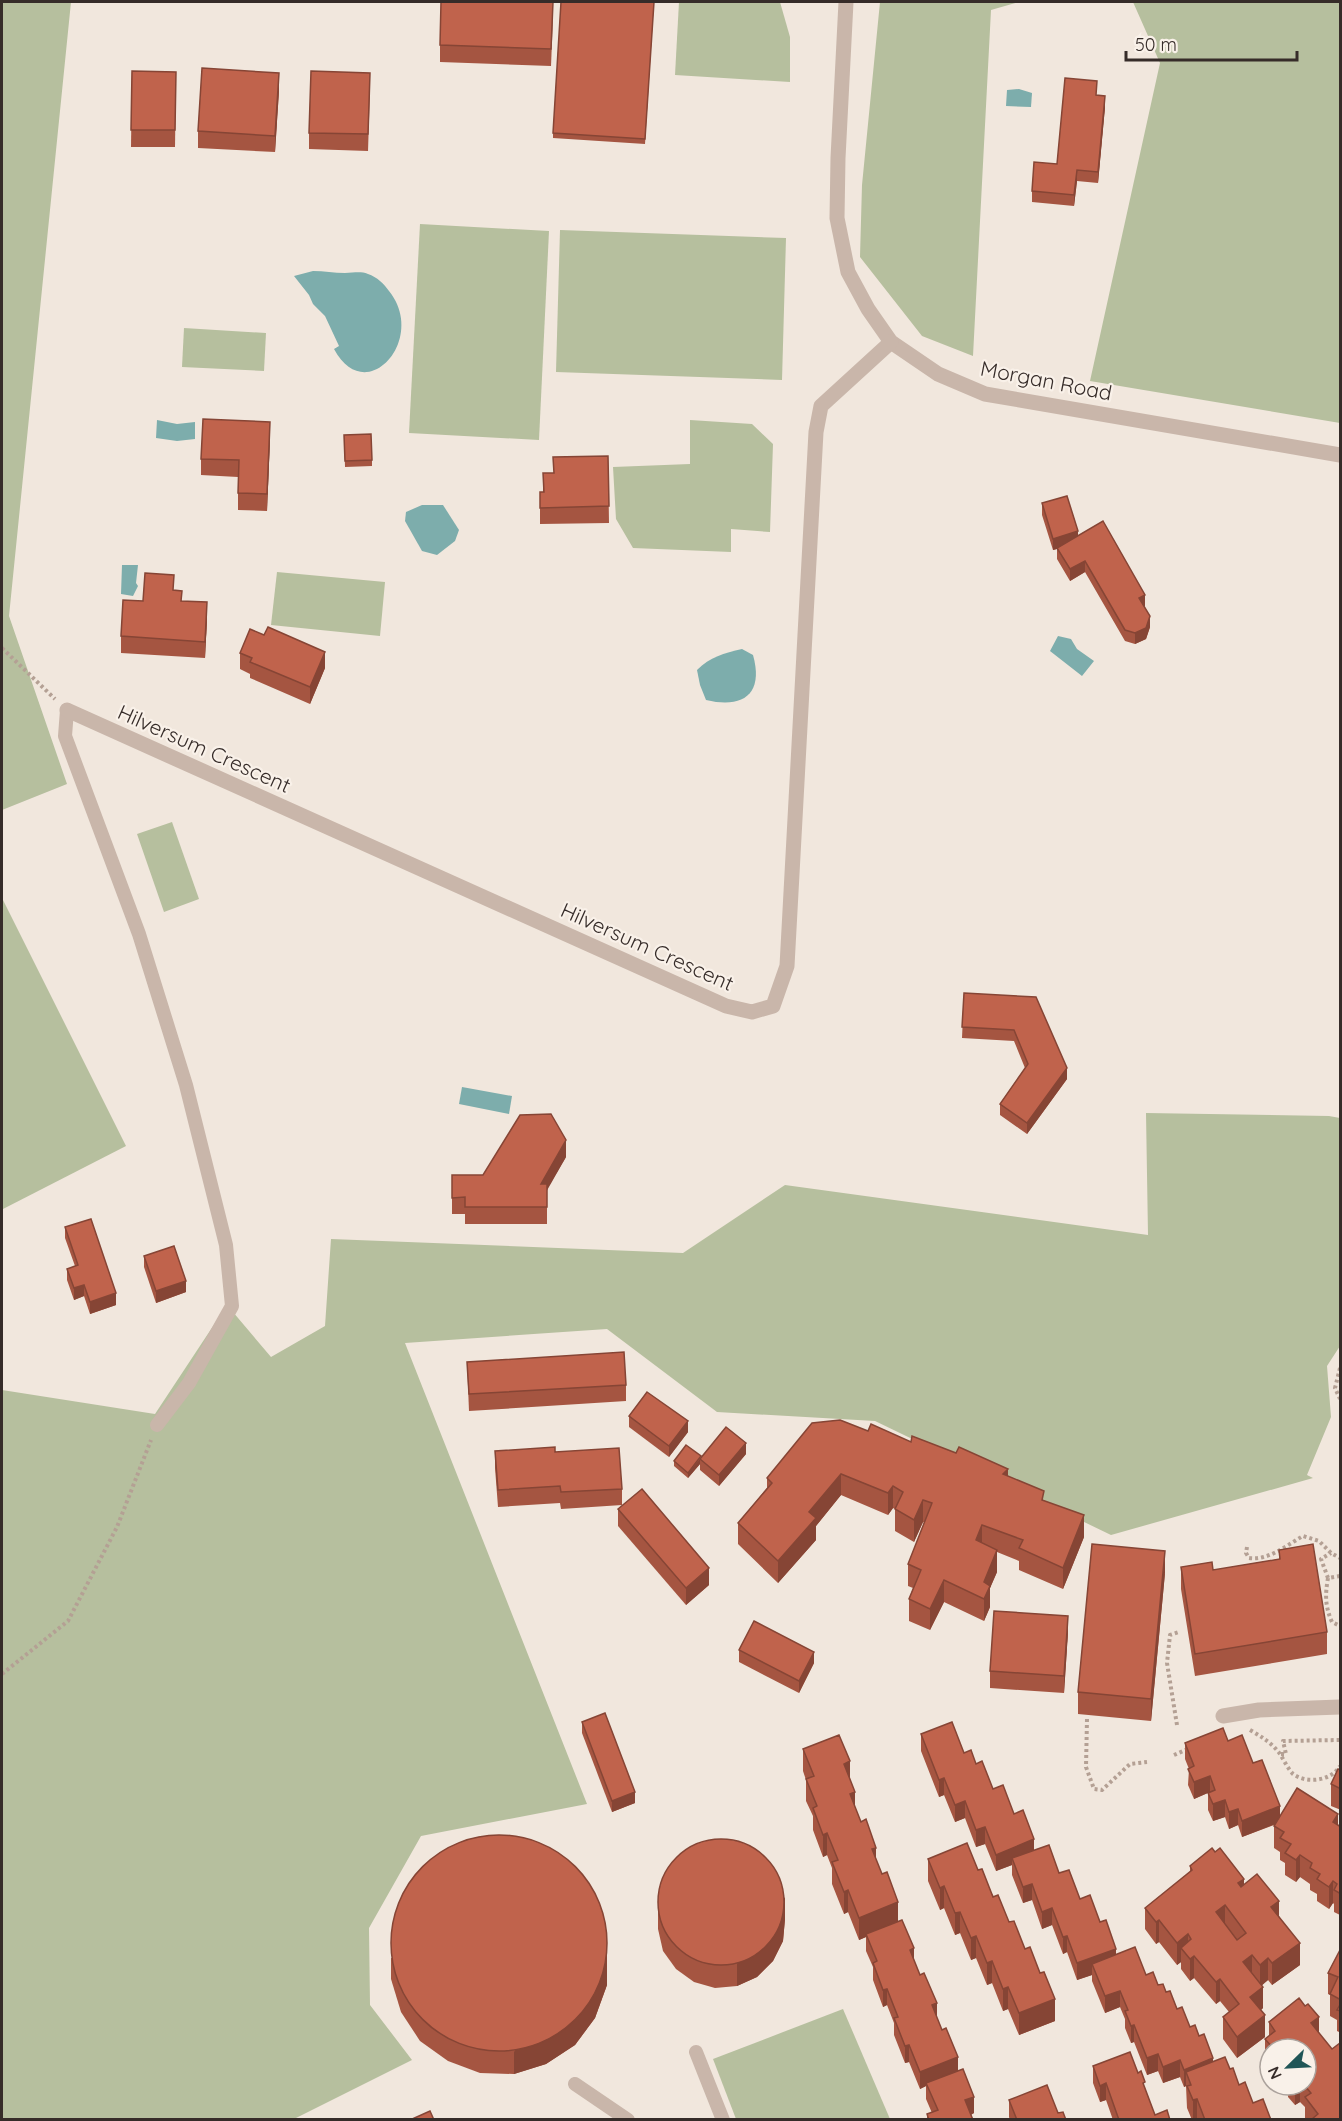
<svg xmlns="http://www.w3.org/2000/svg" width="1342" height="2121" font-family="Quicksand,sans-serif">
	<rect width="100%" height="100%" fill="#f1e7dd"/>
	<g fill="#b6bf9e">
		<path d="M2,2h69l-62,614 58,168 -65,26z"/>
		<path d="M679,2h101l10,35v45l-115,-7z"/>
		<path d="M880,2h139l-28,8 -18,346 -51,-20 -62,-79 2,-72z"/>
		<path d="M1133,2h207v421l-250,-42 70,-318z"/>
		<path d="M420,224l129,7 -10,209 -130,-7z"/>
		<path d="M560,230l226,8 -4,142 -226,-8z"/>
		<path d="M184,328l82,5 -2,38 -82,-4z"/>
		<path d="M690,420l62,4 21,20 -3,88 -39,-3v23l-98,-4 -17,-29 -3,-52 77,-3z"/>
		<path d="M277,572l108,10 -5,54 -109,-11z"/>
		<path d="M172,822l27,77 -35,13 -27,-78z"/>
		<path d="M2,898l124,248 -123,63 -1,-4z"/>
		<path d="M1146,1113l183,3 11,2v228l-13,20 4,51 -24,58 6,3 -202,57 -236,-114 -158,-9 -110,-83 -202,14 182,461 -166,32 -52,92 1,77 42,55 -118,59h-292v-729l153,24 72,-109 44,52 54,-31 6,-87 352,14 102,-68 363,50z"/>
		<path d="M843,2009l47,110h-154l-23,-60z"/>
	</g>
	<g fill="#7dadac">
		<path d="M1019,89l13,4 -1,14 -25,-1 1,-16z"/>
		<path d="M313,271c11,0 21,2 32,2 9,0 15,-2 23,1 9,3 16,10 21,17 39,48 -23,118 -55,58l5,-3 -14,-30 -12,-12 -4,-9 -15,-19z"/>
		<path d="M157,420l20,4 18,-2v17l-18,2 -21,-3z"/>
		<path d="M422,505h21l16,25 -4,11 -18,14 -15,-4 -17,-30 1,-9z"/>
		<path d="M122,565h16l-2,18 2,3 -5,10 -12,-2z"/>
		<path d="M1058,636l13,3 6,10 17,12 -12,15 -32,-25z"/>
		<path d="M742,649l11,6c11,39 -10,54 -47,45l-6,-15 -3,-15c13,-13 27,-17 45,-21z"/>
		<path d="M462,1087l50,9 -3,18 -50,-10z"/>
	</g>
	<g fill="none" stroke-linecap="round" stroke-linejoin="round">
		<g stroke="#b4a094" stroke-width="4" stroke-dasharray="3 3" stroke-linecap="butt">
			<path d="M2,648l53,51"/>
			<path d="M1340,1368l-5,20 5,11"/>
			<path d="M1247,1547l-1,6 3,5c19,3 38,-13 54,-22l16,5 12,12 9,5"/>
			<path d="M1340,1576l-12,2c-3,17 -3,28 4,44l8,4"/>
			<path d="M1328,1578l-7,-19 10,-6"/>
			<path d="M2,1674l66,-53 49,-94 34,-87"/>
			<path d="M1087,1719l-1,48 8,22 8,1 28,-26 17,-2"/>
			<path d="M1177,1725l-10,-62 3,-28 9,-3"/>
			<path d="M1250,1730c12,7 22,13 30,24 4,6 8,15 13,20 14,10 38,7 47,-8"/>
			<path d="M1281,1754h5l-3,-13 57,-1"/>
			<path d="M1174,1755l16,-7"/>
		</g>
		<g stroke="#c9b6aa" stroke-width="14">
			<path d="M67,710l-2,26 74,198 47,151 40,160 6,61 -43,77 -32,42"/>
			<path d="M696,2052l27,68"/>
			<path d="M575,2084l53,36"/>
		</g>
		<g stroke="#c9b6aa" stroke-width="15">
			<path d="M846,2l-8,156 -1,60 11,54 20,37 23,33 47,32 47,20 355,61"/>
			<path d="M67,710l659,296 26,6 21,-6 14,-40 29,-534 5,-26 70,-64"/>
			<path d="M1223,1716l36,-6 81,-3"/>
		</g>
	</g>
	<g fill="#a55541">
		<path d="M654,2l-9,142 -92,-6v-5z"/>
		<path d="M553,17l-2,49 -111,-4v-17z"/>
		<path d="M132,71l44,1 -1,75h-44z"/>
		<path d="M370,89l-2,62 -59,-2v-16z"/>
		<path d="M279,90l-4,62 -77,-4v-17z"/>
		<path d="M1097,95l8,12 -7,76 -21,-2 -3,25 -42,-4v-11l25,-27z"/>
		<path d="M344,435l28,25v6l-27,1z"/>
		<path d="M270,438l-3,73 -29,-1v-33l-37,-2v-16z"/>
		<path d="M608,456l1,67 -69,1v-32h3v-19h10z"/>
		<path d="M1042,503l36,33 67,70h-1l6,21 -4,12 -11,5 -10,-3 -40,-69 -15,9 -13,-22v-10l-4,1 -11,-35z"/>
		<path d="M174,590l8,11 25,18 -2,39 -84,-5v-17l22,-35z"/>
		<path d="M240,653l85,15 -15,36 -60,-26v-4l-10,-5z"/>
		<path d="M964,993l103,75v11l-40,55 -27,-19v-11l25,-36 -11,-27 -52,-3z"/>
		<path d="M566,1157l-19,32v35h-82v-10h-13v-39h31z"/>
		<path d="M65,1227l51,78 -26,9 -6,-18 -10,4 -7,-20v-11l8,-3 -10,-28z"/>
		<path d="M144,1256l42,36 -30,11 -12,-36z"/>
		<path d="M467,1362l159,23v16l-157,10z"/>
		<path d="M629,1416l59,16 -19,25 -40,-30z"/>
		<path d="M868,1431l43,11 97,34 36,25 40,36 -21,52 -44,-19v-9l-22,-9v20l-7,16v19l-6,14 -40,-19 -14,28 -21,-9v-22l4,-11 -5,-2v-22l17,-41 -2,-1 -9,20 -19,-11v-22l-2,-1 -5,7 -47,-20 -25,31v14l-38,43 -40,-39v-21l29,-35v-10z"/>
		<path d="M495,1451l60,1 67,37v16l-61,4 -1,-6 -62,4 -3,-39z"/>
		<path d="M746,1454l-27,32 -19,-16v-6l-12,14 -14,-12v-5z"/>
		<path d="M618,1509l91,76 -23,20 -68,-79z"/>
		<path d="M1279,1550l48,82v22l-132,22 -14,-87v-22l32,3 66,-11z"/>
		<path d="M1165,1573l-14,148 -73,-7v-22z"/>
		<path d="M1068,1632l-4,61 -74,-5v-17z"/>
		<path d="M739,1650l75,13 -15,30 -60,-31z"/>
		<path d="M582,1722l53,81 -23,9 -30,-79z"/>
		<path d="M921,1734l43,19 50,61 20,36 25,23 41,49 16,33 30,20 20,17 24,35 9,9 14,26 17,7 9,16 14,18 18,17h-79l-5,-12 -1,-22 -2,1 -4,-10 -17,6 -5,-12 -11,4 -13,-33 -3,1 -6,-15v-9l-5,-12 -15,6 -13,-32v-6l-15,5 -10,-28 -4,2 -11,-29 -10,4 -10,-29 -9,3 -11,-28v-10l-16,6 -11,-27 -9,3 -11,-29 -10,4 -11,-27 -5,2 -18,-46z"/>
		<path d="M1228,1741l25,22 27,52 58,10 3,2v95l-1,-7 -6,-3v-8l-1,-1 -4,6 -12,-8v-7l-7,-4v-6l-10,-7 -4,5 -11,-7v-12l-5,-3v-8l-6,-4v-23l-32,12 -4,-12 -9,4 -4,-12 -12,4 -5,-11v-17l2,-1 -16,7 -6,-14 1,-16 -4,-10v-16z"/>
		<path d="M803,1749l47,30 5,28 21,52 22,62 60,149 16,43 -3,2 2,5h-46v-6l5,-1 -6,-14v-13l-6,3 -11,-27 -4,1 -11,-28v-12l-7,-18 -4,2 -10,-27v-13l-7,-16v-14l-7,3 -11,-28 -4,2 -12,-30v-16l-5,-13 -4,2 -10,-27v-14l-7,-15v-21l-3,-9z"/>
		<path d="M1341,1770v40l-10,-4v-22z"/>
		<path d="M928,1859l50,11 31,52 46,99 -36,14 -11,-26 -5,2 -11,-28 -5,2 -11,-27 -5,2 -11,-27 -5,2 -11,-27 -4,2 -12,-29z"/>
		<path d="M1190,1866l54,19 35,31 21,49 -28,20 -4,-5 -6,5 1,23 -2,2 4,27 -28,21 -14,-19v-22l6,-5 -9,-11 -4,3 -22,-26 -4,3 -9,-12v-7l-4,3 -18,-23 -3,2 -11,-15v-21l45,-36z"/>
		<path d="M658,1907l127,12 -2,22 -10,20 -16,16 -20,9 -22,2 -21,-6 -18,-13 -13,-18 -5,-22z"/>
		<path d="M1341,1948v85l-4,-2v-11l-7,-4v-21l-2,-1v-21z"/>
		<path d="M391,1958l216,27 -12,33 -20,27 -29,19 -32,10 -34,-1 -32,-12 -28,-20 -19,-29 -10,-33z"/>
		<path d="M1269,2022l50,10 22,88h-36v-13l-5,-5 -5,3 -7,-8v-10l-1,-2h19v-36h-36v27l-2,-2v-10l-3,-3v-22l4,-3z"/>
		<path d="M1093,2066l52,25 10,24 15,5h-57l-7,-20 -6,2 -7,-19z"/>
		<path d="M1009,2100l49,13 8,7h-56l-1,-3z"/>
	</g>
	<g fill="#864535">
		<path d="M279,73v17l-4,62v-16z"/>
		<path d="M1105,96v11l-7,76v-11z"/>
		<path d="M1077,170v11l-3,25v-11z"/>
		<path d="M270,422v16l-3,73v-17z"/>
		<path d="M1078,531v12l-25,7v-11z"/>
		<path d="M1085,561v11l-15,9v-12z"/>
		<path d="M1145,595v11l-6,3v-11z"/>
		<path d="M207,602v17l-2,39v-16z"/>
		<path d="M1150,616v11l-4,12 -11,5v-11z"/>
		<path d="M325,652v16l-15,36v-17z"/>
		<path d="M1067,1068v11l-40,55v-11z"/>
		<path d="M566,1140v17l-25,44v-17z"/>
		<path d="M186,1281v11l-30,11v-12z"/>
		<path d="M84,1285v11l-10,4v-12z"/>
		<path d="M116,1293v12l-26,9v-12z"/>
		<path d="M688,1421v11l-19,25v-11z"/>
		<path d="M746,1443v11l-27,32v-11z"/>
		<path d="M700,1459v5l-12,14v-5z"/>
		<path d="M1008,1469v22l-5,-17z"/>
		<path d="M841,1474v21l-25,31v14l-38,43v-22l31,-49z"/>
		<path d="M893,1486v22l-5,7v-22z"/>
		<path d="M923,1500v22l-9,20v-22z"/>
		<path d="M1084,1515v22l-21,52v-21z"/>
		<path d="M982,1525v21l-6,-6z"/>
		<path d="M997,1550v22l-7,16v19l-6,14v-39z"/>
		<path d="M1165,1551v22l-14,148v-22z"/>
		<path d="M709,1568v17l-23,20v-17z"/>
		<path d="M944,1580v22l-14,28v-21z"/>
		<path d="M1068,1616v16l-4,61v-17z"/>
		<path d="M814,1652v11l-15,30v-12z"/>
		<path d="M850,1761v22l-6,-19z"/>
		<path d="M1210,1776v16l-16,7v-17z"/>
		<path d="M944,1778v17l-5,2v-17z"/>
		<path d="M635,1792v11l-23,9v-11z"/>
		<path d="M855,1792v22l-5,-20z"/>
		<path d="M1225,1800v17l-12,4v-17z"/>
		<path d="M965,1801v17l-10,4v-17z"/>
		<path d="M1280,1806v16l-38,15v-16z"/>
		<path d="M1238,1809v16l-9,4v-17z"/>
		<path d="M1338,1814v22l-5,-14z"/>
		<path d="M985,1827v17l-9,3v-17z"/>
		<path d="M827,1833v22l-4,2v-22z"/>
		<path d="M1034,1839v17l-22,2v7l-16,6v-16z"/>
		<path d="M876,1848v21l-4,-20z"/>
		<path d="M1300,1855v22l-4,5v-22z"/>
		<path d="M1244,1879v21l-6,-17z"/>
		<path d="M1333,1881v22l-4,6v-22z"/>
		<path d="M1032,1884v16l-9,3v-16z"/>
		<path d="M944,1886v22l-4,2v-22z"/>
		<path d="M848,1890v22l-4,2v-22z"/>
		<path d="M785,1897v22l-2,22 -10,20 -16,16 -20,9v-22z"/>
		<path d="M1279,1901v22l-8,-16z"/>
		<path d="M898,1902v22l-32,10v3l-7,3v-22z"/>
		<path d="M1225,1905v22l-9,-15z"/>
		<path d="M1052,1908v17l-10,4v-17z"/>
		<path d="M960,1912v21l-5,2v-22z"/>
		<path d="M1159,1920v22l-3,2v-22z"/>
		<path d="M607,1930v55l-12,33 -20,27 -29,19 -32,10v-22z"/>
		<path d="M1188,1934v22l-7,-8v14l-4,3v-22z"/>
		<path d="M976,1936v22l-5,2v-22z"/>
		<path d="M1067,1936v16l-4,2v-17z"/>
		<path d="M1300,1943v22l-28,20v-22z"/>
		<path d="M914,1948v17l-4,-15z"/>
		<path d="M1116,1949v17l-24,-2v11l-15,5v-17z"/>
		<path d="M1252,1955v22l-9,-15z"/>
		<path d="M1194,1956v22l-4,3v-22z"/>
		<path d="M1268,1958v22l-8,7v-22z"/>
		<path d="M992,1961v22l-5,2v-22z"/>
		<path d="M1220,1979v22l-4,3v-22z"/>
		<path d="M1008,1987v22l-5,2v-22z"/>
		<path d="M1263,1987v21l-13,11v-22z"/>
		<path d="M887,1989v16l-4,2v-17z"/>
		<path d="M1120,1991v16l-15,6v-17z"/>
		<path d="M1055,1999v22l-36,14v-22z"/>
		<path d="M937,2003v17l-5,-15z"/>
		<path d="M1265,2015v22l-28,21v-21z"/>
		<path d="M1319,2017v22l-8,-16z"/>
		<path d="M1134,2025v17l-3,1v-17z"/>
		<path d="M909,2045v17l-4,1v-17z"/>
		<path d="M1158,2054v17l-11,4v-17z"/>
		<path d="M958,2057v16l-32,10v3l-6,3v-17z"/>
		<path d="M1213,2058v17l-27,-3v14l-2,1v-17z"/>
		<path d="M1180,2060v17l-17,6v-16z"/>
		<path d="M1106,2083v17l-6,2v-16z"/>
		<path d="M1295,2085h5v17l-5,3z"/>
		<path d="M974,2097v16l-9,4v-17z"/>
		<path d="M1197,2099v21h-4v-20z"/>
	</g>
	<g fill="#c0634c" stroke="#864535" stroke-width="1.5" fill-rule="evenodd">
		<path d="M441,2h112l-2,47 -111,-4z"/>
		<path d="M561,2h93l-9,137 -92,-6z"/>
		<path d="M202,68l77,5 -4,63 -77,-5z"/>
		<path d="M132,71l44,1 -1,58h-44z"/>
		<path d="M311,71l59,2 -2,61 -59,-1z"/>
		<path d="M1065,78l32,3 -1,14 9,1 -7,76 -21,-2 -3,25 -42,-4 2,-29 23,2z"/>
		<path d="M203,419l67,3 -3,72 -29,-1 1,-33 -38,-1z"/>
		<path d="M371,434l1,26 -27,1 -1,-26z"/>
		<path d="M608,456l1,50 -69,2v-16h4l-1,-19h11l-1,-16z"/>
		<path d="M1067,496l11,35 -25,8 -11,-36z"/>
		<path d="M1103,521l42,74 -6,3 11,18 -4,12 -11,5 -10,-3 -40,-69 -15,8 -13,-21z"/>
		<path d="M145,573l29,2 -1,15 9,1 -1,10 26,1 -2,40 -84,-6 2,-36 20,1z"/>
		<path d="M268,627l57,25 -15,35 -60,-25 2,-4 -12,-5 10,-24 14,6z"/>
		<path d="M964,993l72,4 31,71 -40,55 -27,-19 28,-40 -14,-34 -52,-3z"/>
		<path d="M551,1114l15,26 -25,44h6v23h-82v-10l-13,1v-23h31l37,-60z"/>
		<path d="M91,1219l25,74 -26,9 -6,-17 -10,3 -7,-19 11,-4 -13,-38z"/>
		<path d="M174,1246l12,35 -30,10 -12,-35z"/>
		<path d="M624,1352l2,33 -157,9 -2,-32z"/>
		<path d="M647,1392l41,29 -19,25 -40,-30z"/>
		<path d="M840,1420l28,11 3,-7 40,18 1,-6 44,17 3,-6 49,22 -5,5 41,17 -2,9 42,15 -21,53 -44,-20 4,-8 -41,-15 -6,15 21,10 -13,32 6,4 -6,13 -40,-19 -14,29 -21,-10 12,-29 -13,-6 24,-61 -9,-3 -9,20 -19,-11 8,-17 -10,-6 -5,7 -47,-19 -32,38 7,6 -38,43 -40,-38 34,-40 -5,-5 45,-55z"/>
		<path d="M726,1427l20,16 -27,32 -19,-16z"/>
		<path d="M686,1445l15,11 -13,17 -14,-12z"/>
		<path d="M555,1447v5l64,-4 3,41 -61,3 -1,-6 -62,4 -3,-39z"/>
		<path d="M642,1489l67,79 -23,20 -68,-79z"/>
		<path d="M1092,1544l73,7 -14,148 -73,-7z"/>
		<path d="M1313,1544l14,88 -132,22 -14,-87 31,-5 1,8 67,-11 -1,-9z"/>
		<path d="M994,1611l74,5 -4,60 -74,-5z"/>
		<path d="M754,1621l60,31 -15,29 -60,-31z"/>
		<path d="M605,1713l30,79 -23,9 -30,-79z"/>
		<path d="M952,1722l12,31 7,-3 5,14 6,-3 11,28 10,-4 11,29 9,-4 11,29 -38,16 -11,-28 -9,3 -11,-29 -10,4 -11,-27 -5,2 -18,-46z"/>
		<path d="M1223,1728l5,13 14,-6 11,28 9,-3 18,46 -38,15 -4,-12 -9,3 -4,-12 -12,4 -5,-11 7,-3 -5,-14 -16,6 -6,-13 6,-3 -9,-23z"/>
		<path d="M839,1735l11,26 -6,3 11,28 -5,2 11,28 5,-3 10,29 -4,1 10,25 5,-2 11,30 -39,16 -11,-28 -4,2 -12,-30 6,-2 -11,-27 -4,2 -10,-27 4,-2 -11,-27 8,-3 -11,-27z"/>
		<path d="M1338,1769l3,1v19l-10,-5z"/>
		<path d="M1297,1788l41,26 -5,8 8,5v67l-7,-4 3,-6 -4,-3 -4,6 -12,-8 3,-5 -10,-6 2,-5 -12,-8 -4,5 -11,-7 6,-9 -11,-6 4,-6 -10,-6z"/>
		<circle cx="499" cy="1943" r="108"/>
		<circle cx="721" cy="1902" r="63"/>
		<path d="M967,1843l11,27 4,-1 11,28 5,-2 11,27 5,-1 11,28 5,-2 10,26 4,-1 11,27 -36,14 -11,-26 -5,2 -11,-28 -5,2 -11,-27 -5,2 -11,-26 -5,1 -11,-27 -4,2 -12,-29z"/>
		<path d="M1049,1845l10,28 10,-3 11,29 10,-4 10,27 6,-2 10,29 -39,14 -10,-27 -4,1 -11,-29 -10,4 -10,-28 -9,3 -11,-29z"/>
		<path d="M1212,1848l3,4 5,-4 24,31 -6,4 3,4 16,-13 22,27 -8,6 29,36 -28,20 -4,-5 -8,7 -8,-10 -9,7 20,25 -13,10 15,18 -28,22 -14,-20 16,-13 -19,-25 -4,3 -22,-26 -4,3 -9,-11 10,-9 -3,-5 -11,9 -18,-23 -3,2 -11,-14 47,-38 -2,-4zM1225,1905l21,28 -9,7 -21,-28z"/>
		<path d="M902,1920l12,28 -4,2 10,25 4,-2 13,30 -5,2 10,25 4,-2 12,29 -38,15 -11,-27 -4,1 -11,-28 4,-1 -11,-28 -4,1 -10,-27 4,-2 -11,-27z"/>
		<path d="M1135,1947l11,28 7,-3 5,13 5,-1 3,8 4,-1 7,18 5,-2 8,20 5,-2 4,11 5,-2 9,24 -29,12 -4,-10 -17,7 -5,-13 -11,4 -13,-33 -3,1 -6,-15 3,-1 -8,-19 -15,5 -13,-32z"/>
		<path d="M1341,1948v52l-11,-6 8,-17 -10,-4z"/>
		<path d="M1299,1998l6,8 3,-2 11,13 -8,6 21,26 8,-6 1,1v76h-28l-1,-1 6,-5 -13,-17 6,-4 -7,-8h2v-36h-34l1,-1 -8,-9 10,-8 -6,-9z"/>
		<path d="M1341,2003v8l-4,-1z"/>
		<path d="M1130,2052l8,21 3,-2 4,11 -2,1 12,32 12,-5 3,10h-51l-13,-37 -6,3 -7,-20z"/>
		<path d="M1225,2057l5,12 3,-1 6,17 6,-3 8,21 10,-4 8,21h-66l-8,-21 -4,1 -6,-14 4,-1 -5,-13z"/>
		<path d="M963,2069l11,28 -9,3 8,20h-44l-2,-6 11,-4 -12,-27z"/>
		<path d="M1047,2085l11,28 5,-1 3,8h-49l-8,-20z"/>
		<path d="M430,2111l4,9h-24z"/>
	</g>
	<g text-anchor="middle" stroke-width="4.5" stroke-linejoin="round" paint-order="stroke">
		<g font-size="21" fill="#362c29" stroke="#f9f1e9">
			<text transform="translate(1046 381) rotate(11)" y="7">Morgan Road</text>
			<text transform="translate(204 749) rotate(24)" y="7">Hilversum Crescent</text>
			<text transform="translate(647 947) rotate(24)" y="7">Hilversum Crescent</text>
		</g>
	</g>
	<rect width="1342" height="2121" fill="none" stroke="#362c29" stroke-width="6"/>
	<g transform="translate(1288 2067) rotate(246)"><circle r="28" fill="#f9f1e9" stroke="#aba29c" stroke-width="1.5"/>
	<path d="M0-4.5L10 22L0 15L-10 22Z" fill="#205556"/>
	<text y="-9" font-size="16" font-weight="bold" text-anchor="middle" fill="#362c29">N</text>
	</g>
	<path d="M1126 51v9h171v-9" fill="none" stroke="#362c29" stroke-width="3"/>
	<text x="1135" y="51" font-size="18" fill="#362c29" stroke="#f9f1e9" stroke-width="4.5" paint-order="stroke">50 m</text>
</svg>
